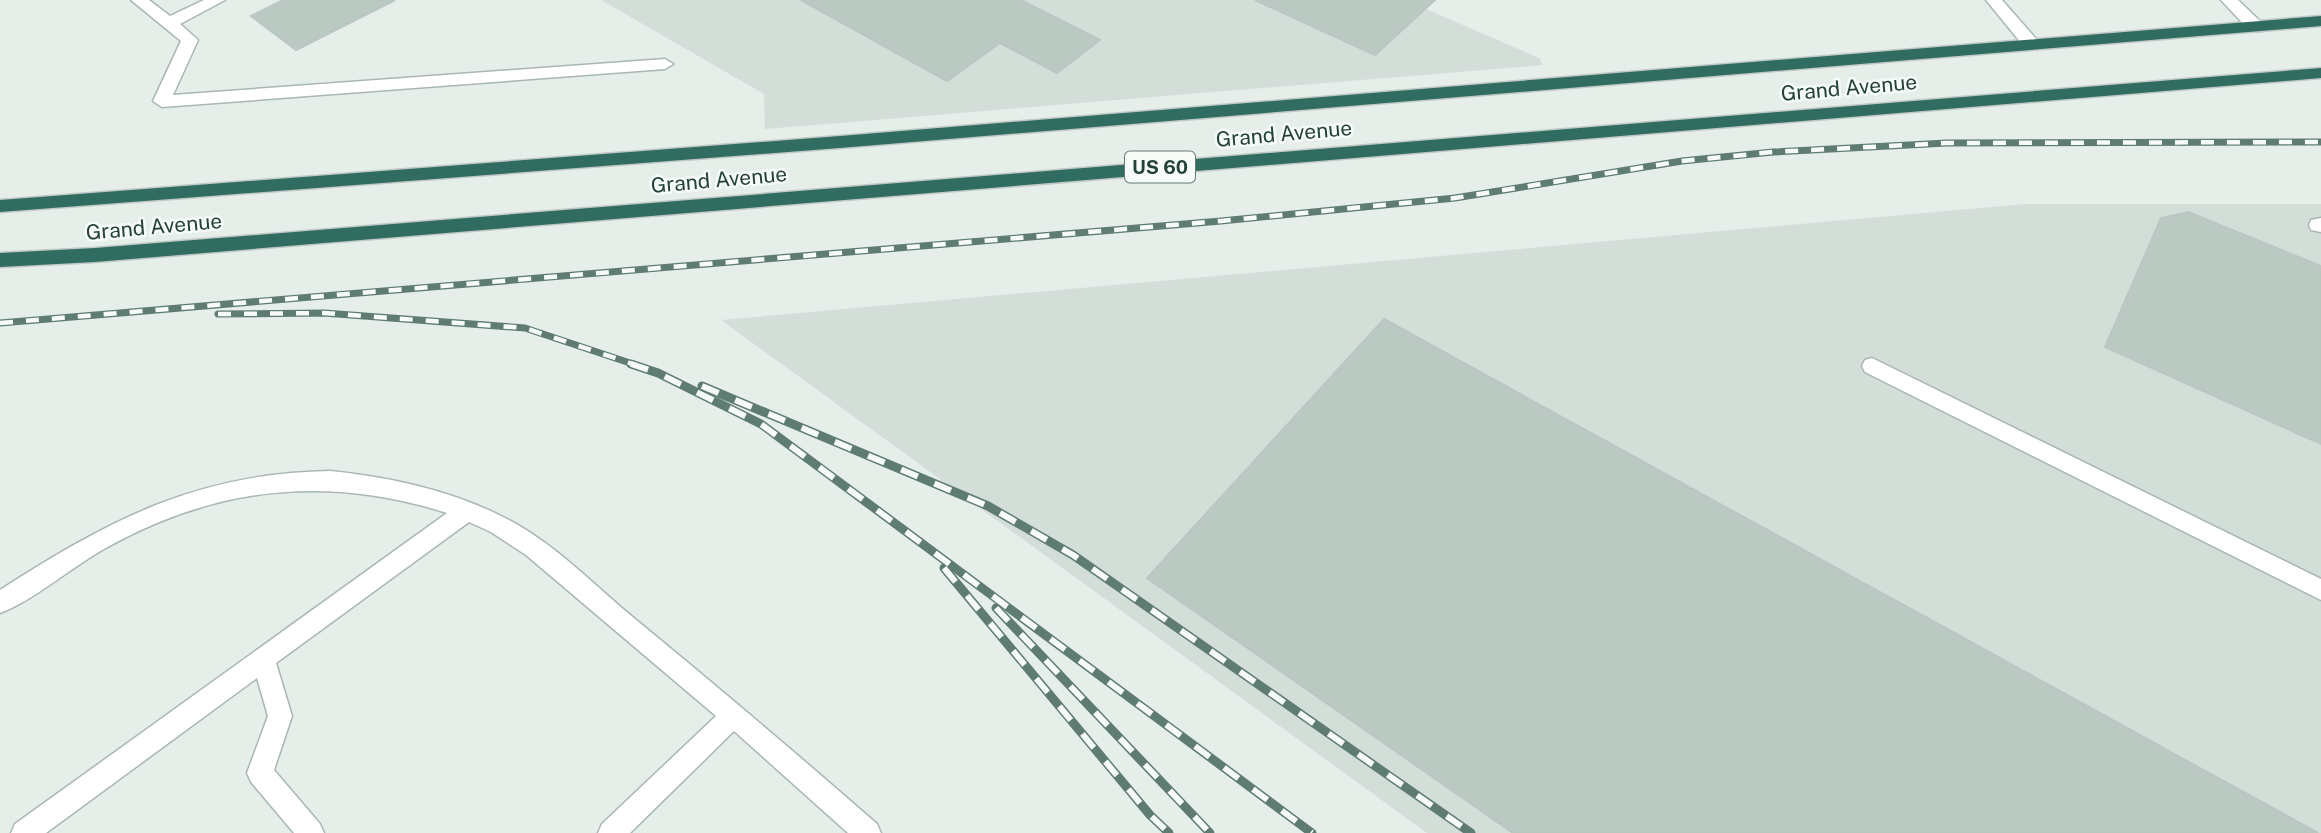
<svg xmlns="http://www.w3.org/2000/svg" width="2321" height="833" font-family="'Public Sans',sans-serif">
	<rect width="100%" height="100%" fill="#e6eeea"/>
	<g fill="#d4ded9">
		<path d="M601,0h804l134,58 4,7 -778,64 -1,-35z"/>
		<path d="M2025,204h296v629h-894l-706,-513z"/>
	</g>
	<g fill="#bbc9c3" stroke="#b8c8c1" stroke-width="2">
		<path d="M283,0h112l-99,50 -45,-34z"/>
		<path d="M801,0h220l79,40 -43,33 -57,-30 -53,38z"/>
		<path d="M1255,0h180l-60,55z"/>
		<path d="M2188,212l133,54v178l-216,-97 56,-129z"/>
		<path d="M1384,319l934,514h-805l-366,-255z"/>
	</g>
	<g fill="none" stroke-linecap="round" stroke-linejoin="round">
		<defs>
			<g id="lane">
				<path d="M131,0h18l21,16 34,-16h21l-45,24 18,16 -25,55 492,-36 8,5 -8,5 -503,38 -9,-6 28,-60z"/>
				<path d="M1986,0h16l36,41 2,4 -2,4h-12z"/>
				<path d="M2221,0h17l24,23 2,4 -2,4h-12z"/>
				<path d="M2321,218v14l-10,-2 -2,-5 2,-5z"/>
				<path d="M1872,358l449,221v21l-456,-228 -3,-6 3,-6z"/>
				<path d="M330,471c59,6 120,19 173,46 47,23 87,64 126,97 84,69 167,139 248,210l4,9h-33l-114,-102 -104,102h-32l4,-9 114,-108 -190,-161 -35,-23 -22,-10 -193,141 16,53 -18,54 46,54 4,9h-30l-43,-51 -4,-9 21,-57 -11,-38 -211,155h-35l4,-9 432,-311c-121,-39 -233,-26 -343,36 -32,18 -73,53 -104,64v-23c109,-70 197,-117 330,-119z"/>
			</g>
			<g id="highway">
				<path d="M2321,16v10l-1481,122 -840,64v-12l840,-64z"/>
				<path d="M2321,68v10l-2226,184 -95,5v-14l95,-5z"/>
			</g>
		</defs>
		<use href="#lane" stroke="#a8b7b1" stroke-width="3"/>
		<use href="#highway" stroke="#c2cac8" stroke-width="3"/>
		<use href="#lane" fill="#fff" fill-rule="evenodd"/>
		<use href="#highway" fill="#306d60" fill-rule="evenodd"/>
		<defs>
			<g id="rail-far1">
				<path d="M218,314l106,-1 201,15 111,37"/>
				<path d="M0,323l1221,-102 234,-23 227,-37 91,-9 174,-9 374,-1"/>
			</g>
			<g id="rail">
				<path d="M631,364l27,9 103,51 551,409"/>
				<path d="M702,386l286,120 85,49 398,278"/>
				<path d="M944,568l206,247 19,18"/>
				<path d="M996,608l214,225"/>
			</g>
		</defs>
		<use href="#rail-far1" stroke="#5f7c74" stroke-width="7"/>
		<use href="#rail" stroke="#5f7c74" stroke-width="9"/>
		<use href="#rail-far1" stroke="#f6fbf8" stroke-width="4.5" stroke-dasharray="13" stroke-linecap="butt"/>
		<use href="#rail" stroke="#f6fbf8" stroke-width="6" stroke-dasharray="18" stroke-linecap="butt"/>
	</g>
	<g text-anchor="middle" stroke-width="5" stroke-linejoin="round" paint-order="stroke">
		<rect fill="#f6fbf8" stroke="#637972" stroke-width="2" x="1125" y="151.5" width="70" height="31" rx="5"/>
		<g font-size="19" font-weight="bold" fill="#244139">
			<text x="1160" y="174">US 60</text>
		</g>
		<g font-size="21" fill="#244139" stroke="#f6fbf8">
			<text transform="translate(1849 88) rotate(-5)" y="7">Grand Avenue</text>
			<text transform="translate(1284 134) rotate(-5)" y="7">Grand Avenue</text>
			<text transform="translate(719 180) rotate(-5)" y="7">Grand Avenue</text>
			<text transform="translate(154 227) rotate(-5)" y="7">Grand Avenue</text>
		</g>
	</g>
</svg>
